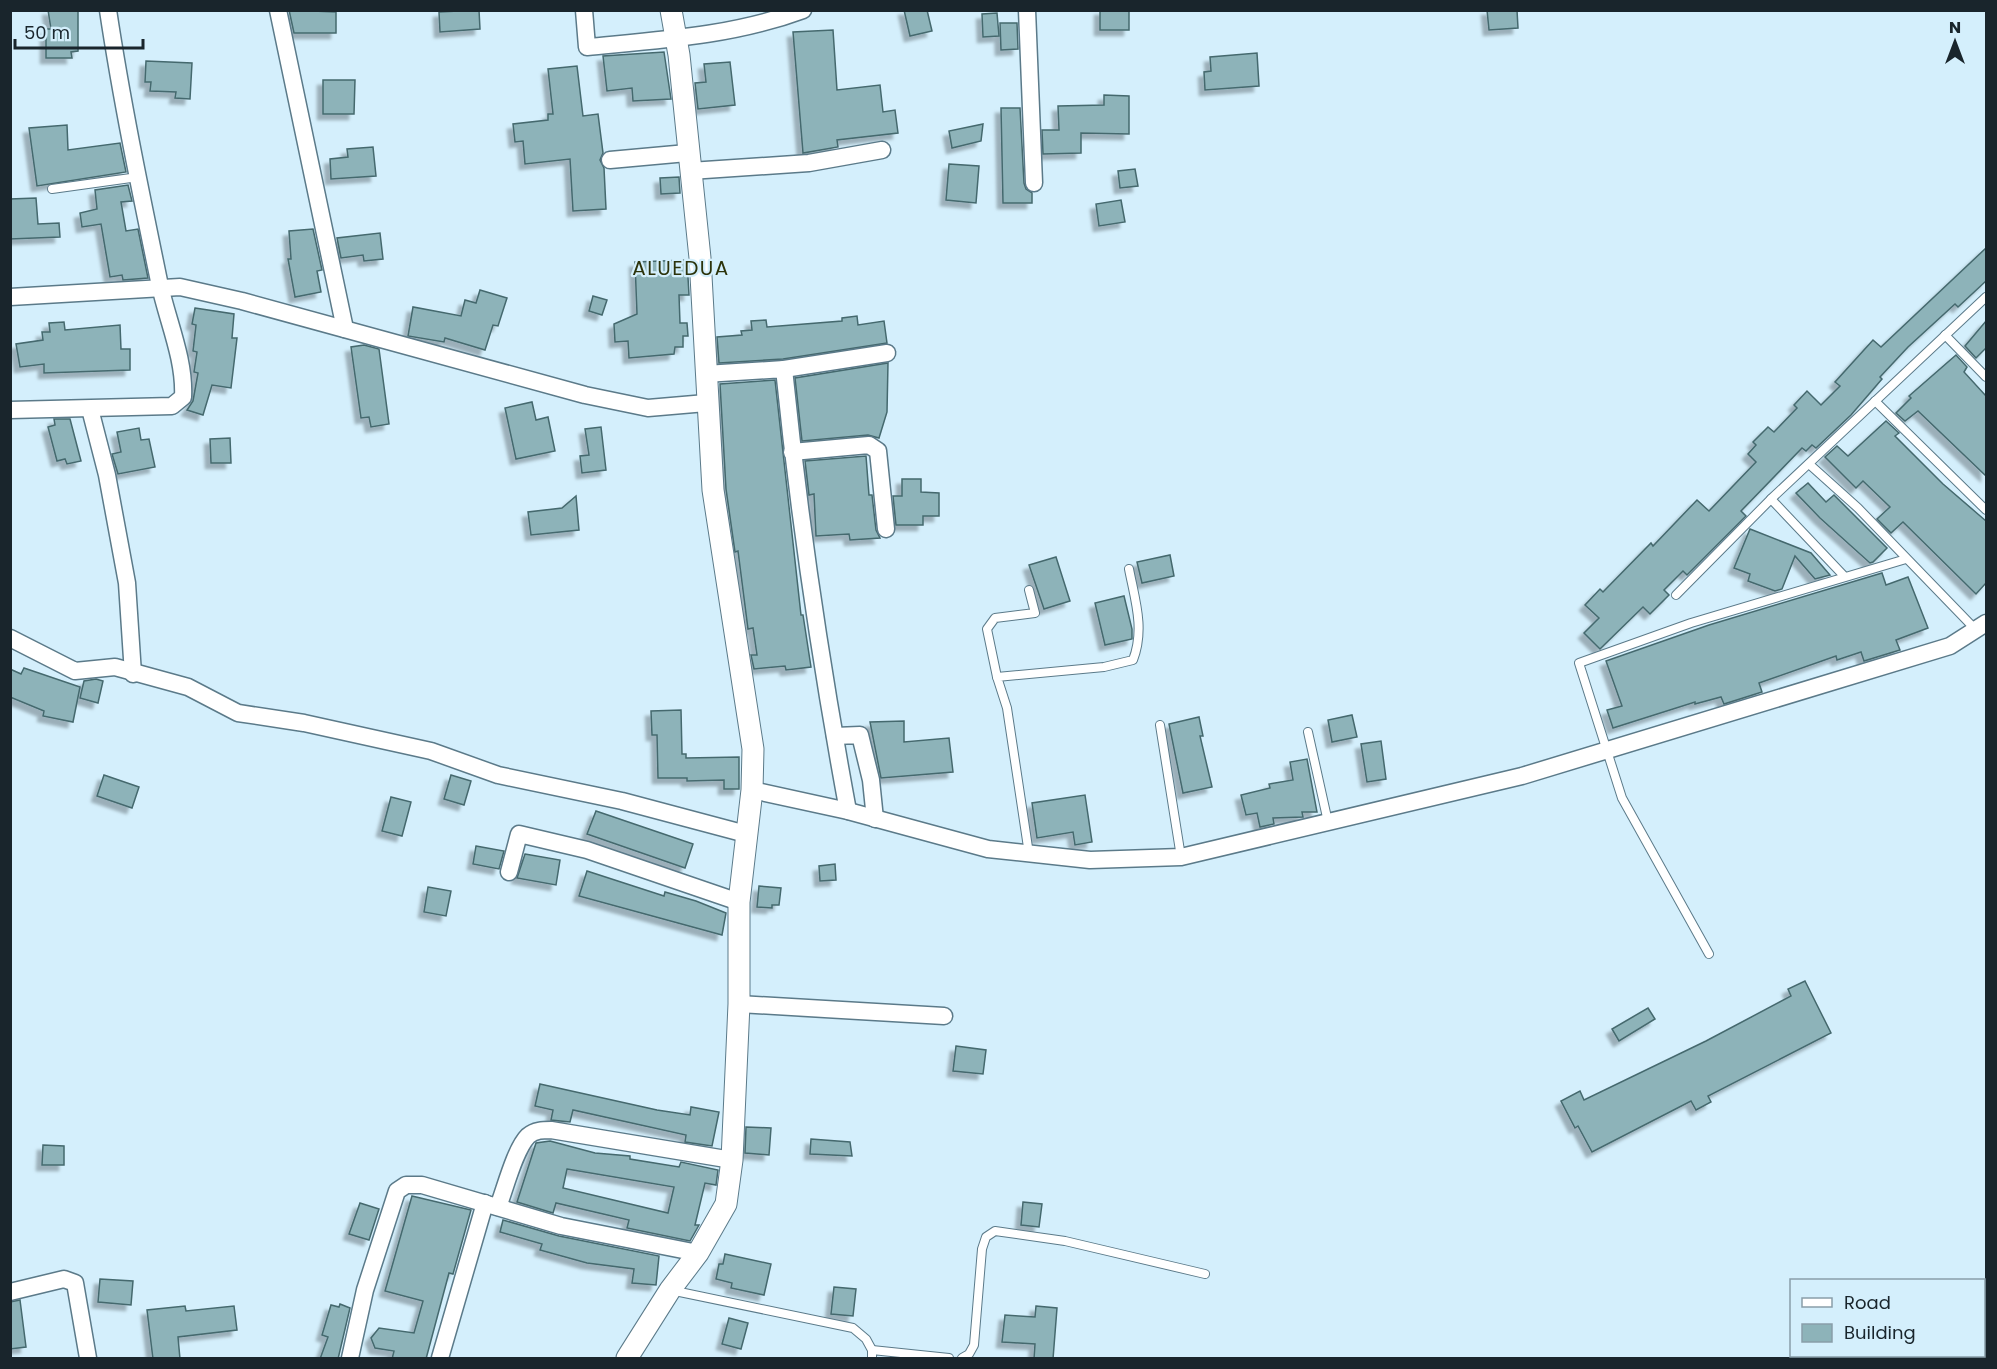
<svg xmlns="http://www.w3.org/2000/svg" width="1997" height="1369" font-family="Poppins,sans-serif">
	<defs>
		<filter id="shadow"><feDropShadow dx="-5.5" dy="5.5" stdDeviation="1.5" flood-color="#0004"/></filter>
	</defs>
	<rect width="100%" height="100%" fill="#d4effc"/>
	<g fill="#8db3b9" stroke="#45696e" stroke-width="1.5" fill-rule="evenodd" filter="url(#shadow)">
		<path d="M48,10h30v41l-7,1 1,6h-26v-29h5z"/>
		<path d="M289,10l47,2v21h-42z"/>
		<path d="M479,10l1,19 -40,3 -1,-20z"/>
		<path d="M904,10h23l5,21 -22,5z"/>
		<rect x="1100" y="10" width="29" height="20"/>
		<path d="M1487,10h30l1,18 -29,2z"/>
		<path d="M997,13l2,23 -16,1 -1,-23z"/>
		<path d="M1000,23h17l1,26 -17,1z"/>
		<path d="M833,30l4,60 43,-5 3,27 12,-2 3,23 -61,7 1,7 -35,6 -10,-121z"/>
		<path d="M664,52l7,47 -38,2 -1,-13 -25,3 -4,-35z"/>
		<path d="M1257,53l2,33 -54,4 -1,-18 7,-1 -1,-14z"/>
		<path d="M146,61l46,2 -2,36 -15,-1 1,-6 -26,-1 1,-9h-6z"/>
		<path d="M730,62l5,43 -37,4 -3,-26 11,-1 -2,-18z"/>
		<path d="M577,66l6,50 15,-2 5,39 -3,7 4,8 2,41 -33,2 -3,-52 -45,5 -2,-23 -8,1 -2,-18 35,-4v-6h5l-5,-45z"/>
		<path d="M323,80h32l-1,34h-31z"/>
		<path d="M1104,95l25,1v38l-48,-1v20l-38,1 -1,-24h17l-1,-24 46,-1z"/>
		<path d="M1001,108h19l4,75 2,6 6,4v10h-29z"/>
		<path d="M983,124l-2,17 -29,7 -3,-17z"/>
		<path d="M67,125l1,25 52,-7 6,29 -89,14 -8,-58z"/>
		<path d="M373,147l3,29 -45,3 -1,-20 18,-2 -1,-8z"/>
		<path d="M949,164l30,2 -3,37 -30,-3z"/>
		<path d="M1135,169l3,17 -18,2 -2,-17z"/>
		<path d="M679,177l1,16 -19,1 -1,-16z"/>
		<path d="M128,185l4,16 -11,1 5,29 12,-2 10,49 -25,2 -1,-5 -12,2 -9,-53 -19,3 -2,-14 17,-4 -2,-19z"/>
		<path d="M36,198l2,26 21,-1 1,14 -50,2v-40z"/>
		<path d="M1121,200l4,22 -26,4 -3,-22z"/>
		<path d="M313,229l9,41 -5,1 4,21 -26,5 -7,-38h3l-2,-28z"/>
		<path d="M380,233l3,26 -19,2 -1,-6 -22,3 -4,-20z"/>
		<path d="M1986,248v33l-28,26 -3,-3 -47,43 -28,30 2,2 -31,36 -35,33 -4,-3 -6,6 -4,-3 -61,63 5,5 -59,59 -4,-4 -19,19 5,5 -19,19 -7,-7 -43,42 -16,-16 15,-15 -14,-13 15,-16 3,3 48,-49 2,3 44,-46 12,11 47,-49 -8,-8 8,-9 -3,-3 15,-15 6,5 23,-24 -3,-3 13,-14 14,14 19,-19 -5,-4 38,-42 8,7z"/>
		<path d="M687,260l2,35h-10l1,28h7l1,13h-5v11h-8l-1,7 -45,4 -1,-17 -13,1 -1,-18 23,-10 -2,-52z"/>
		<path d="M480,290l27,8 -9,28 -5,-1 -8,25 -40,-12 -1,4 -36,-6 5,-29 48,9 4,-16 11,3z"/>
		<path d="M593,296l14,4 -5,15 -13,-4z"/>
		<path d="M195,308l39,6 -2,24h5l-6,50 -19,-3 -9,30 -16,-5 6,-9 5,-28 -4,-1 3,-20 -4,-1 3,-26 -4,-1z"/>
		<path d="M857,316l1,9 26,-4 3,22 -104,16 -64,4 -2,-26 25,-2 -1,-4 11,-1 -1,-9 15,-1 1,7 75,-6v-3z"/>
		<path d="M1986,321v27l-10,10 -11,-12z"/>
		<path d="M64,322l1,8 55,-5 1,24h9v21l-86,3v-9l-24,3 -4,-23 27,-4 -1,-8h8l-1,-9z"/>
		<path d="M364,345l15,4 10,75 -18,3 -2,-10 -8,1 -10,-71z"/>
		<path d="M1956,355l11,12 -3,5 22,24v80l-68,-65 -13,10 -9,-8 15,-15 -2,-2z"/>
		<path d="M888,363l-1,49 -8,26 -11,-3 -66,6 -7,-63z"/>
		<path d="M775,380l26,235h2l8,52 -25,3 -1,-4 -31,3 -3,-14h6l-4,-27 -5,1 -10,-78 -3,1 -9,-63 -6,-105z"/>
		<path d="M532,402l4,18 12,-3 7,34 -39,8 -11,-51z"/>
		<path d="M54,419h16l11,42 -14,3 -2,-5 -8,2 -9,-34 7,-2z"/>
		<path d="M1886,421l13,12 -4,3 48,48 43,37v62l-10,11 -73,-72 -12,11 -14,-14 13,-12 -27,-26 -7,7 -31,-31 12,-11 11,10z"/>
		<path d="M601,427l5,43 -24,3 -2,-17 9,-1 -4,-26z"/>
		<path d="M139,428l2,12 8,-1 6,28 -37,7 -6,-20 9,-2 -4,-20z"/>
		<path d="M230,438l1,25h-20l-1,-24z"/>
		<path d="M866,456l3,39h3l4,35 4,8 -30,2 -1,-6 -33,2 -2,-42 -5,1 -4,-34z"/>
		<path d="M902,479h19v13l18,1v23h-16v9h-27l-3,-29h9z"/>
		<path d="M1808,483l18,19 8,-7 53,53 -14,14 -3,1 -50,-45 -24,-25z"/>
		<path d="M576,496l3,34 -48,5 -3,-23 34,-4z"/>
		<path d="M1750,529l61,24 19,22 -15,4 -20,-23 -13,33 -7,2 -27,-10 2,-7 -16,-6z"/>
		<path d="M1170,555l4,21 -32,7 -5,-21z"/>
		<path d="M1056,557l14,44 -26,8 -15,-44z"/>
		<path d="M1882,573l4,12 22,-8 20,51 -32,12 4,10 -36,11 -3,-9 -24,8 -1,-4 -77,27 3,9 -38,12 -3,-7 -26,7v-2l-82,26 -6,-18 15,-4 -16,-45 103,-36z"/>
		<path d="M1124,596l8,33v10l-27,6 -10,-42z"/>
		<path d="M24,668l56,19 -7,35 -30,-6 1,-5 -34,-14v-28l11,5z"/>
		<path d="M96,679l7,2 -5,22 -18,-5 4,-17z"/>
		<path d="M681,710l1,44h4v4l53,-1v32h-15v-9l-37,1v-3h-29l-1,-43h-5l-1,-24z"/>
		<path d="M1352,715l5,22 -25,5 -4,-22z"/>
		<path d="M1199,717l4,19h-3l12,51 -29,6 -14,-69z"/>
		<path d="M904,721v21l45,-4 4,34 -72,6 -11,-56z"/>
		<path d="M1381,741l5,38 -19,3 -6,-38z"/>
		<path d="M1307,759l10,53h-15l1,5 -30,1 1,6 -14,3 -3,-14 -11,2 -5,-20 29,-7 -1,-4 24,-4 -3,-18z"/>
		<path d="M104,775l35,12 -7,21 -35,-12z"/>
		<path d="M451,775l20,6 -7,24 -20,-6z"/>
		<path d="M1085,795l7,47 -17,3 -2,-13 -36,6 -5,-35z"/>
		<path d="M391,797l20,5 -9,34 -20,-5z"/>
		<path d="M596,811l97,33 -8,24 -98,-34z"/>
		<path d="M476,846l28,5 -5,18 -26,-5z"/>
		<path d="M525,854l35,6 -4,25 -39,-7z"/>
		<path d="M835,864l1,16 -16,1 -1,-15z"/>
		<path d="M587,871l77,25 1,-4 31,9 30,12 -4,22 -143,-39z"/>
		<path d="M759,886l22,2 -2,17h-7v3l-15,-1z"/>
		<path d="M428,887l23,4 -5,25 -22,-4z"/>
		<path d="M1805,981l26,52 -123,63 3,6 -15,8 -5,-9 -99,51 -14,-26 -3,2 -14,-27 19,-10 4,9 122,-59 85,-45 -3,-7z"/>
		<path d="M1648,1008l7,11 -36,22 -7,-12z"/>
		<path d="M956,1046l30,4 -3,24 -30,-3z"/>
		<path d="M540,1084l117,26 33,5 1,-8 28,5 -7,34 -27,-4 1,-7 -113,-25 -3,12 -19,-2 2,-10 -18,-4z"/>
		<path d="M746,1127l25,1 -2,27 -24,-2z"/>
		<path d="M811,1139l39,3 2,14 -42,-2z"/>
		<path d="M550,1141l45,12 35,3v3l49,8 2,-5 37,8 -2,15 -11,-2 -10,42h4l-9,16 -63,-13 2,-8 -73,-17 -3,10 -36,-11 19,-59zM567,1169l107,18 -6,26 -105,-25z"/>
		<path d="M43,1145l21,1v19h-22z"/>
		<path d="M412,1196l59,14 -18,64 -4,-1 -23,86h-34l2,-8 -19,-3 -4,-10 8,-10 35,5 9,-32 -38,-10z"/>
		<path d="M1023,1202l19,2 -3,23 -18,-2z"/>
		<path d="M360,1203l19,6 -10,31 -20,-6z"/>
		<path d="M503,1220l56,16 100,20 -3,29 -24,-2 2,-14 -47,-6 -47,-13 2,-6 -42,-12z"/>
		<path d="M725,1254l46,10 -7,31 -33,-7 1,-5 -16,-4 3,-15h4z"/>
		<path d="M100,1279l33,2 -2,24 -33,-3z"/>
		<path d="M834,1287l22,2 -3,27 -22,-2z"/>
		<path d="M20,1300l6,47 -16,2v-47z"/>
		<path d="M340,1304l10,4 -12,51h-18l8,-22 -6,-2 9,-30 8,2z"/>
		<path d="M185,1306l1,5 48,-5 3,24 -59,7 2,22h-27l-6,-49z"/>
		<path d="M1036,1306l21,2 -4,51h-19l1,-15 -33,-2 3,-27 30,2z"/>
		<path d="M729,1318l19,5 -7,26 -19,-5z"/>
	</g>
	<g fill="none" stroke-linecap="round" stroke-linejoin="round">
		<defs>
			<g id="service">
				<path d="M52,189l86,-12"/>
				<path d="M1945,335l41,42"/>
				<path d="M1875,401l111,109"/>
				<path d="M1809,464l49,44 118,122"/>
				<path d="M1771,499l73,77"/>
				<path d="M1676,595l95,-96 215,-202"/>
				<path d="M997,677l-10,-48 8,-11 40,-5 -6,-23"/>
				<path d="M1160,725l21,132"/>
				<path d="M1308,732l20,90"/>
				<path d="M1029,854l-22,-146 -10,-31 107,-10 29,-7c12,-31 2,-60 -4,-91"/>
				<path d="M1709,954l-87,-156 -43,-135 112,-40 215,-64"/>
				<path d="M670,1290l183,38 13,11 6,11"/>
				<path d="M872,1358v-8l77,8"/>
				<path d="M962,1358l7,-4 5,-9 8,-96 4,-12 9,-6 70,10 140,33"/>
			</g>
			<g id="minor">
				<path d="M278,10l67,319"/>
				<path d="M584,10l3,37c73,-7 146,-11 216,-37"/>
				<path d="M1027,10l7,173"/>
				<path d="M610,160l77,-7"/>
				<path d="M690,171l119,-8 73,-13"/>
				<path d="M10,297l170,-10 62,14 343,94 63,13 58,-5"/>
				<path d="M784,369l103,-16"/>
				<path d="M705,374l79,-5c15,149 37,296 64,442"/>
				<path d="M90,409l17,66 20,108 6,91"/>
				<path d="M10,410l162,-4 11,-9c2,-37 -15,-75 -23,-111 -19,-92 -38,-183 -52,-276"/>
				<path d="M792,452l77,-7 9,6 8,78"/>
				<path d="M10,638l65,33 40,-4 73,20 50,26 66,10 127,28 67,24 124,26 124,33"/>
				<path d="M835,736l25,-1 11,45 4,39"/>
				<path d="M752,790l96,21 140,38 102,11 91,-3 341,-81 428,-130 36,-23"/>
				<path d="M509,872l10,-38 68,16 152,52"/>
				<path d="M739,1004l205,12"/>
				<path d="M498,1207c7,-18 17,-58 30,-71 7,-6 15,-6 23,-6l181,30"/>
				<path d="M10,1292l54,-13 11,4 13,75"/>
				<path d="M350,1358l15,-68 32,-99 9,-6h16l139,41 137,27"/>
				<path d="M440,1358l45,-155"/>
			</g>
			<path id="tertiary" d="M627,1358l43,-68 28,-37 28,-49 6,-44 7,-156v-102l13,-112 1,-41 -40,-259 -13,-232 -21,-203 -8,-45"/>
		</defs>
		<use href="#service" stroke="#5b7a89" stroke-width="10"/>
		<use href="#minor" stroke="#5b7a89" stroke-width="19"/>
		<use href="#tertiary" stroke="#5b7a89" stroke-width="23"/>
		<use href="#service" stroke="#fff" stroke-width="8"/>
		<use href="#minor" stroke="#fff" stroke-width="16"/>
		<use href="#tertiary" stroke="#fff" stroke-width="21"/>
	</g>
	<g text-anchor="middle" stroke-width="4.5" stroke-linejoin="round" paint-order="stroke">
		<g font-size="20" letter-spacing="1.5" fill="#2c330b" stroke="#d4effc">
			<text x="681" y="275">ALUEDUA</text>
		</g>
	</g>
	<rect width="1997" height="1369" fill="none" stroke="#19252c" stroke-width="24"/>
	<rect x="1790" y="1279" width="195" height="78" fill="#d4effc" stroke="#899ea9" stroke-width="1.5"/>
	<rect x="1802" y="1298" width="30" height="9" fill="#ffffff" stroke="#899ea9" stroke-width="1.5"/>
	<text x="1844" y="1309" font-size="18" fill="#19252c">Road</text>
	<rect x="1802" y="1324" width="30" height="18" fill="#8db3b9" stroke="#899ea9" stroke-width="1.5"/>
	<text x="1844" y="1339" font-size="18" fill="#19252c">Building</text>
	<g transform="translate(1955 42)" stroke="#d4effc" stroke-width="4.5" paint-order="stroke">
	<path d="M0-4.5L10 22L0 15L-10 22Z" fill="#19252c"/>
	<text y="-9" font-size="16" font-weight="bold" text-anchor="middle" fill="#19252c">N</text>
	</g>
	<path d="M15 39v9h128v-9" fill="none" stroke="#19252c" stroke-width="3"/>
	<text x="24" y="39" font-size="18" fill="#19252c" stroke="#d4effc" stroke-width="4.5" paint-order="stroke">50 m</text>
</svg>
